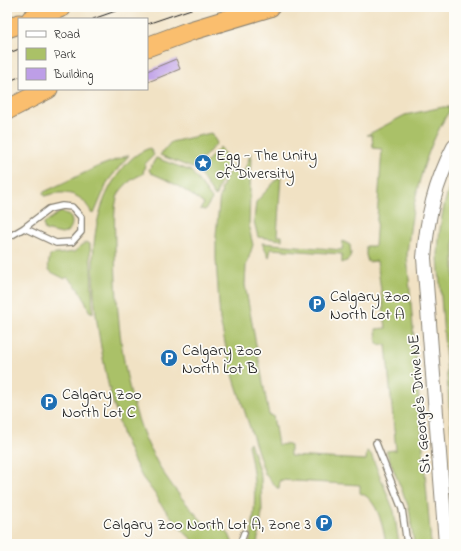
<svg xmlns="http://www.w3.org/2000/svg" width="461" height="551" font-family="'Indie Flower',sans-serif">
	<rect width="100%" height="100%" fill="#fdfcf7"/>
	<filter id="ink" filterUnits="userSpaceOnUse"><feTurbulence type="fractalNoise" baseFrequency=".025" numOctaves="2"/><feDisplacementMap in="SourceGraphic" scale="8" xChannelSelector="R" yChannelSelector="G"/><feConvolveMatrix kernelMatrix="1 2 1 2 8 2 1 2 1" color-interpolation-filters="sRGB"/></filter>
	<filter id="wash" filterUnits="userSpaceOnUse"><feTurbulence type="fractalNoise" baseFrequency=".012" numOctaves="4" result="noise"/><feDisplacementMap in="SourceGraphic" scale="16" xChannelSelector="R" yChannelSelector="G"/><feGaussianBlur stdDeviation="0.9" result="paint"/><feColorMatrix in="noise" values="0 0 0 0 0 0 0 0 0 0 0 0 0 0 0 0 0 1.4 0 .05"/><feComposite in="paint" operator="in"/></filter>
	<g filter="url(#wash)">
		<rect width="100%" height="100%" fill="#f1e2c4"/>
		<g fill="#aac167" stroke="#636e42">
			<path d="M443,107h6l-1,2 2,1c-28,43 -38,95 -43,145l24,289h-17l-5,-36 -23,-57 10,-1 -10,-105 -9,-1 -1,-15 10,-1 -9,-67 -9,1 -2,-7v-9h9l7,-97 -9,-1 -1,-13h-5l38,-20z"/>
			<path d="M211,133l6,10 -22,24 -3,1 -32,-13 11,-13z"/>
			<path d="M220,147l9,14 -14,36 -17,-26z"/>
			<path d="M150,148l4,7 -9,9 -2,10c-9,3 -23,13 -26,24 -4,15 -2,33 -2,48 1,64 6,134 31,194 14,33 37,62 63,88l6,-6 14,12 4,10h-36l-14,-13 -24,-29 -1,-4 -16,-21 -9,-18 -10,-23 -13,-44 1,-4h-2c-13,-63 -33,-161 11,-216 9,-12 16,-19 30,-24z"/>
			<path d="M251,153l-2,75 4,17 -7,21 -1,19 24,130 4,1 5,29 10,-1 2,2v10l76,4 1,-9 4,3 23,57 5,33h-13c-3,-17 -8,-45 -26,-51v-8l-80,-5 -1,8h-2l-12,-14 -35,-108 -10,-46 -4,-61v-24l4,-41h2l-1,-4 11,-26 9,15z"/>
			<path d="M129,155l-21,26 -14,33 -3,-1c-1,-5 -2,-4 -5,-9 -10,-13 -27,-13 -41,-8l-2,-2 1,-2 53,-25z"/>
			<path d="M156,158l35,13 21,28 -7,11 -5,-1 4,-5c-17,-13 -33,-23 -53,-31l-2,-3z"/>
			<path d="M454,173v296l-16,-212c1,-32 5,-53 16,-84z"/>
			<path d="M281,175l-4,61h5v4l-24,-3 -4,-16 2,-19z"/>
			<path d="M60,212c15,1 16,18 2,22l-17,-4 -2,-6z"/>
			<path d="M343,241l7,4 1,9 -3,6 -6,3v-9l-71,-5 -2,8 -7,-14 80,7z"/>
			<path d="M86,242l4,2 3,69 -4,-2c-4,-13 -11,-25 -22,-34l-2,2c-16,-9 -19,-5 -15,-24l24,-3z"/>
			<path d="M250,442l11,35 1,36 -5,31h-8c8,-33 7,-66 -1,-99z"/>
		</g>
		<g id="blocks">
			<path fill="#bd9ee7" d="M176,59l4,10 -32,13 -1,-11z"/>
		</g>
	</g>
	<g filter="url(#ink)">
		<use href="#blocks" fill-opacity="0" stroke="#867f70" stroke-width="1"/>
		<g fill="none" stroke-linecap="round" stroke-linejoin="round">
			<defs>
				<g id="service">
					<path d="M7,238l17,-10 25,-19 13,-3 10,1 9,10v15l-9,10 -16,1 -32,-15"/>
					<path d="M376,443l26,66 5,35"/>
					<path d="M240,544l4,-11"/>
				</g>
				<path id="tertiary" d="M446,544l-22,-286c3,-40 11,-75 30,-111"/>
				<g id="trunk">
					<path d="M31,19l31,-12"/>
					<path d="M7,28l12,-4"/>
					<path d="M147,47l43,-16 80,-24"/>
					<path d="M7,110l41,-21"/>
				</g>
			</defs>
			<use href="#service" stroke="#867f70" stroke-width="8"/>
			<use href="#tertiary" stroke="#867f70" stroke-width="16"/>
			<use href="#trunk" stroke="#867f70" stroke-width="21"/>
			<use href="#service" stroke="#fff" stroke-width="5.5"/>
			<use href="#tertiary" stroke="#fff" stroke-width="14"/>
			<use href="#trunk" stroke="#fabe6e" stroke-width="19"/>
			<g stroke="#1c1c1c" stroke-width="1">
				<path d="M93,19l34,-12"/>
				<path d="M147,24l50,-17"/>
				<path d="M7,54l12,-5"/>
				<path d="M7,82l12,-5"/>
			</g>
		</g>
	</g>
	<defs>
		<symbol id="sight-disc" viewBox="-11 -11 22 22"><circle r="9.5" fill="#1f6fb2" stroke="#fdfcf7"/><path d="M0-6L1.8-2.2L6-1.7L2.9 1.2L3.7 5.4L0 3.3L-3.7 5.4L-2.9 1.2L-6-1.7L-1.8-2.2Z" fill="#fff"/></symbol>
		<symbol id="parking-disc" viewBox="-11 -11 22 22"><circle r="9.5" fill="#1f6fb2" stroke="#fdfcf7"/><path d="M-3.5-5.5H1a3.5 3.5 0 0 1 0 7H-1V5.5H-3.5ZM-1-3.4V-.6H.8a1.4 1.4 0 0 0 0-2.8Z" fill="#fff"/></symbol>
	</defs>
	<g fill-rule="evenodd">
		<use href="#sight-disc" x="193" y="153" width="20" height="20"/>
		<use href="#parking-disc" x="307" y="294" width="20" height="20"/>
		<use href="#parking-disc" x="159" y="348" width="20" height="20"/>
		<use href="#parking-disc" x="39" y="392" width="20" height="20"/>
		<use href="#parking-disc" x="314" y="513" width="20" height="20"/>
	</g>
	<g text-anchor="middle" stroke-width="3.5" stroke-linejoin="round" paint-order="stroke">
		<g font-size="16" fill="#1c1c1c" stroke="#fdfcf7" text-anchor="start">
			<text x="216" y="160">Egg - The Unity<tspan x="216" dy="18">of Diversity</tspan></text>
			<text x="330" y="301">Calgary Zoo<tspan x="330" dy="18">North Lot A</tspan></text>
			<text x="182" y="355">Calgary Zoo<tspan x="182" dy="18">North Lot B</tspan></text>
			<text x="62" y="399">Calgary Zoo<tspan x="62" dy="18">North Lot C</tspan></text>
			<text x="311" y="529" text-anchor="end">Calgary Zoo North Lot A, Zone 3</text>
		</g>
		<g font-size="16" fill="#1c1c1c" stroke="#fdfcf7">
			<text transform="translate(418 404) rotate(-95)" y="6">St. George's Drive NE</text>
		</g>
	</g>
	<rect width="461" height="551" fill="none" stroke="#fdfcf7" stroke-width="24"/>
	<rect x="18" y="18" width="130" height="72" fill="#fdfcf7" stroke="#a3a29f"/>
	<rect x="26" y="31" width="20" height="6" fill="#ffffff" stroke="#a3a29f"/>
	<text x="54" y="38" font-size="12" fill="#1c1c1c">Road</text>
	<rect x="26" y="48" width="20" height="12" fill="#aac167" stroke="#a3a29f"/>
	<text x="54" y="58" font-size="12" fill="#1c1c1c">Park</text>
	<rect x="26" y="68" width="20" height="12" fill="#bd9ee7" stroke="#a3a29f"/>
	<text x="54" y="78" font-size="12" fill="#1c1c1c">Building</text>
</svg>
